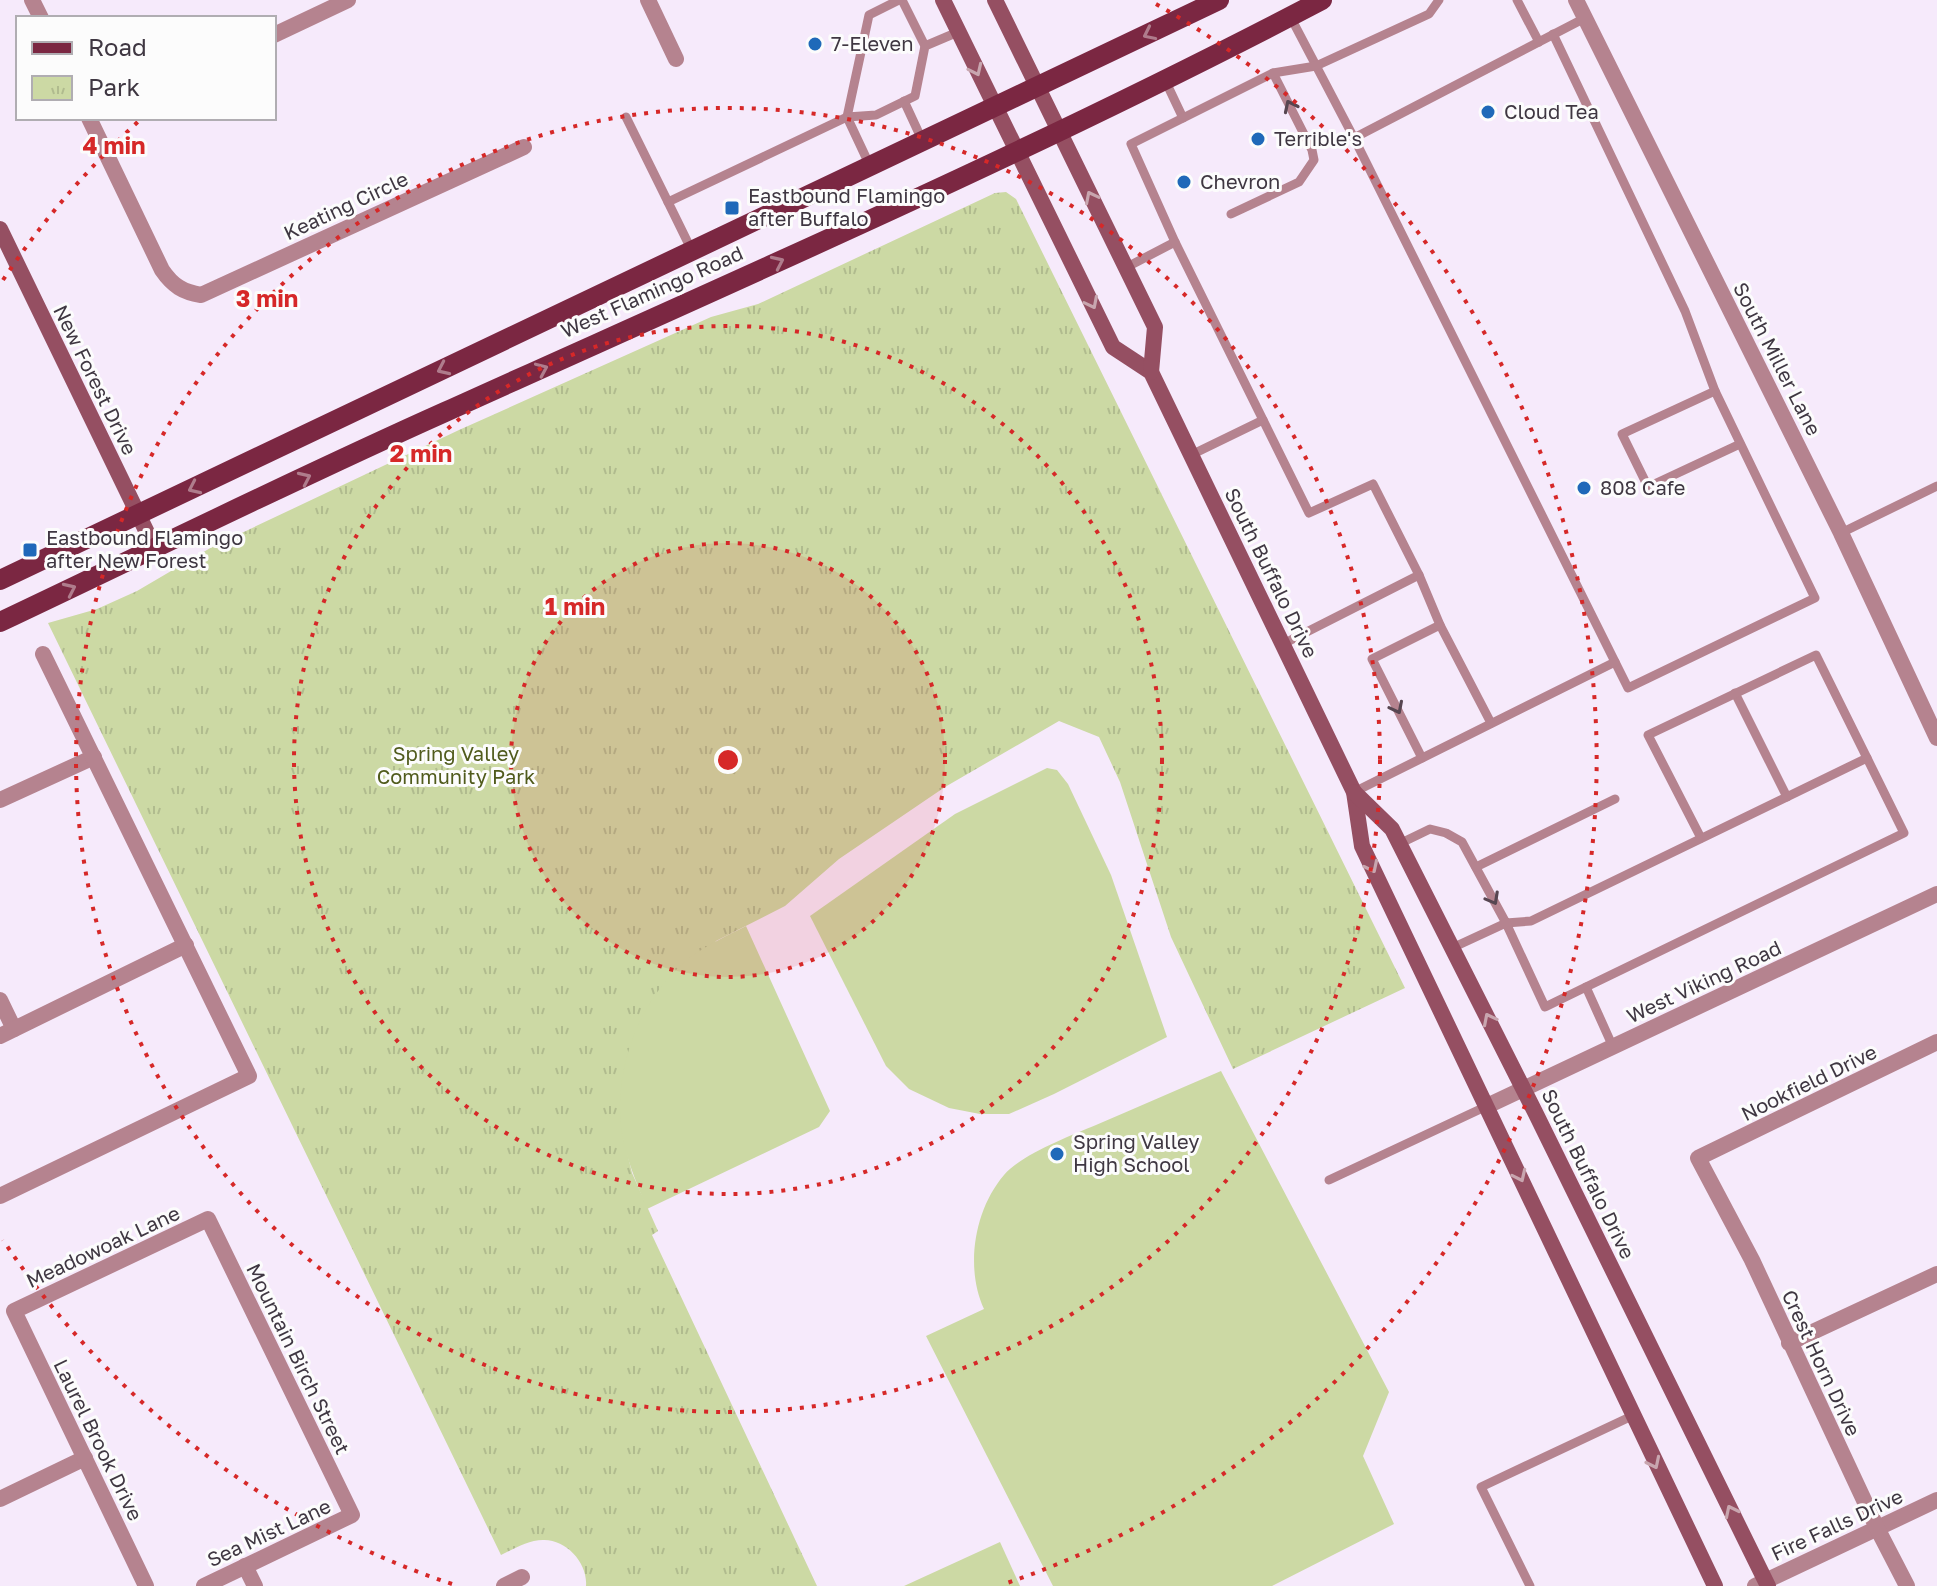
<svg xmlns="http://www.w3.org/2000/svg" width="1937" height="1586" font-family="'Golos Text',sans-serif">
	<defs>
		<pattern id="park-tufts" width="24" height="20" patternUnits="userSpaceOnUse" patternTransform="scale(2)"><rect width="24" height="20" fill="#ccd9a4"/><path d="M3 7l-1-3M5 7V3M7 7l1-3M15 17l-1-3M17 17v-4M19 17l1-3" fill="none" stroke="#b0bb8e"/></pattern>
	</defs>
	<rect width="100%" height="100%" fill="#f6eafb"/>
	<path fill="url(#park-tufts)" d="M1006,192l10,7 389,789 -172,81 -62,-132 -51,-155 -21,-45 -40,-16 -114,66 -106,72 -54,47 -69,35 -94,163 1,32 9,37 26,58 -6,4 165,351h-231c2,-23 -20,-47 -43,-46 -15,0 -29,9 -42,15l-453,-932 49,-14 40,-18 75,-44 247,-117 252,-113 47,-13 237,-111z"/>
	<g fill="#ccd9a4">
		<path d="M1047,768l10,2 11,14 43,91 56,162 -113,57 -45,20h-29l-31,-6 -40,-19 -23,-23 -76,-150 145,-102z"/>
		<path d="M746,926l84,185 -11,16 -172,82c-9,-23 -19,-45 -24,-70 -13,-64 16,-143 69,-183 17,-12 36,-21 54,-30z"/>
		<path d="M1221,1071l168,321 -26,64 31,68 -122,62h-219l-127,-250 58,-27c-19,-41 -10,-99 20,-134 18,-21 66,-39 92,-50 42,-18 83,-36 125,-54z"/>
		<path d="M1000,1542l20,44h-116z"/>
	</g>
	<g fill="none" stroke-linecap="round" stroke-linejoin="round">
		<g stroke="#b5838f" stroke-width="9">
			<path d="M902,0l23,46"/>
			<path d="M1517,0l22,42"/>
			<path d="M1290,16l64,122 274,550 187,-90 -100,-207 -30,-80 -132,-277"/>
			<path d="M1164,78l19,40"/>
			<path d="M904,101l19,41"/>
			<path d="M626,117l42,85"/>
			<path d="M1354,138l231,-120"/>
			<path d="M870,166l-23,-49 22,-102 30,-15"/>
			<path d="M1231,214l68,-32 15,-22 -2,-10 -39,-77"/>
			<path d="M692,251l-24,-49 179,-85 29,-2 39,-19 10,-50 33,-14"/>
			<path d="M1127,267l48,-25"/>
			<path d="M1715,391l-93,43 26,53 92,-43"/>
			<path d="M1191,455l72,-35"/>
			<path d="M1841,533l96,-47"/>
			<path d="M1419,575l21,50 -68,34 50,99"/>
			<path d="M1440,625l51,98"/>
			<path d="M1283,644l136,-69 -46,-91 -64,29 -134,-271 -44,-98 142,-71 43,-7 113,-52 10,-14"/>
			<path d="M1735,693l52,104"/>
			<path d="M1354,792l261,-130"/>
			<path d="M1701,838l-53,-103 168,-80 51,103"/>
			<path d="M1399,844l31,-15 16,4 16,9 44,81 25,-2 336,-163 37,75 -318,154"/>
			<path d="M1476,867l139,-68"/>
			<path d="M1452,948l54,-25 39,84 41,-20 27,60"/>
			<path d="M1329,1180l158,-74"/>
			<path d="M1530,1586l-49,-99 151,-71"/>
		</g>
		<g stroke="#b5838f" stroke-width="16">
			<path d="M32,0l9,18"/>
			<path d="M648,0l28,59"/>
			<path d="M1576,0l265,533 96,205"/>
			<path d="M274,35l74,-35"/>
			<path d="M89,118l73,152c11,16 21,22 39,25l323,-148"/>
			<path d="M0,800l94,-43"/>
			<path d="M0,1000l14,29"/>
			<path d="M0,1036l186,-91"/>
			<path d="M1487,1106l450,-212"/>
			<path d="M0,1196l249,-120 -206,-422"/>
			<path d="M1789,1343l148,-69"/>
			<path d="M0,1499l85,-41"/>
			<path d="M245,1566l10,20"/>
			<path d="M146,1586l-132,-275 194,-92 144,296 -148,71"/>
			<path d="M504,1586l18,-9"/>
			<path d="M1755,1586l182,-86"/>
			<path d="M1907,1586l-30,-58 -125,-268 -54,-102 239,-116"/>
		</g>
		<g stroke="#954f62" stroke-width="16">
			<path d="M943,0l170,347 38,25 203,420 8,54 353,740"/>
			<path d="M995,0l160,327 -4,45"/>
			<path d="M0,229l155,320"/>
			<path d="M1354,792l38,37 143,283 233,474"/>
		</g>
		<g stroke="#7b2742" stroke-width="20">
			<path d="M0,580l1219,-580"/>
			<path d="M0,622c148,-70 295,-143 445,-210 294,-133 591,-262 877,-412"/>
		</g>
	</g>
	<defs><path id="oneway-chevron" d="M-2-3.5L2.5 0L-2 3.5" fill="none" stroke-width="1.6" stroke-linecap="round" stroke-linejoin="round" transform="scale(2)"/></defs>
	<g stroke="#af7c8c">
		<use href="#oneway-chevron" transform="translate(1149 34) rotate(154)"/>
		<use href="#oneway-chevron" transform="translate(778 262) rotate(-25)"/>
		<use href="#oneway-chevron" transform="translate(443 369) rotate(155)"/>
		<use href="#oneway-chevron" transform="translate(542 369) rotate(-24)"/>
		<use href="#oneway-chevron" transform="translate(305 478) rotate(-25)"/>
		<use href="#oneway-chevron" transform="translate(194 488) rotate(155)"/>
		<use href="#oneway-chevron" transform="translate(70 589) rotate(-25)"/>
	</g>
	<g stroke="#c8a6af">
		<use href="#oneway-chevron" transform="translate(976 70) rotate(65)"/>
		<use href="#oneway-chevron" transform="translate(1091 197) rotate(-117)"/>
		<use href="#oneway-chevron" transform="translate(1092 303) rotate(63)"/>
		<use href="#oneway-chevron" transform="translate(1372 867) rotate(64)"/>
		<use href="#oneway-chevron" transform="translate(1489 1019) rotate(-117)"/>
		<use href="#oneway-chevron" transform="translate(1520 1176) rotate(65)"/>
		<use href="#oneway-chevron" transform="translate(1654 1463) rotate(64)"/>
		<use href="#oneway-chevron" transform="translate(1731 1511) rotate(-116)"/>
	</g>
	<g stroke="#574651">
		<use href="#oneway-chevron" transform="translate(1290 106) rotate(-116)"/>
		<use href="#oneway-chevron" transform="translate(1397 708) rotate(63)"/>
		<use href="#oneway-chevron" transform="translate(1493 899) rotate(61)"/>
	</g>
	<circle cx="728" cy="760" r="217" fill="#d62828" fill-opacity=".12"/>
	<g fill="none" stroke="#d62828" stroke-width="4" stroke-dasharray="4 8">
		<circle cx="728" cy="760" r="217"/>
		<circle cx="728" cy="760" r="434"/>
		<circle cx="728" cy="760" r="652"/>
		<path d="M452 1584A869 869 0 0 1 3 1240M3 280A869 869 0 0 1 141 119M1156 4A869 869 0 0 1 1004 1584"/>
	</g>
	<g fill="#1f69b9" stroke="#fcfcfc" stroke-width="3">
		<circle cx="815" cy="44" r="8"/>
		<circle cx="1488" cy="112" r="8"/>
		<circle cx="1258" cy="139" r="8"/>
		<circle cx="1184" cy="182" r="8"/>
		<rect x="724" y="200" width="16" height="16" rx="4"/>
		<circle cx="1584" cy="488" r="8"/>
		<rect x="22" y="542" width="16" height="16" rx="4"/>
		<circle cx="1057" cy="1154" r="8"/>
	</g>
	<g text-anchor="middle" stroke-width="6" stroke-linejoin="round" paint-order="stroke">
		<g font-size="20" fill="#3f3742" stroke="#fcfcfc" text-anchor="start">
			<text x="831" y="51">7-Eleven</text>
			<text x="1504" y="119">Cloud Tea</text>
			<text x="1274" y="146">Terrible's</text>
			<text x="1200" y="189">Chevron</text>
			<text x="748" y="203">Eastbound Flamingo<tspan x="748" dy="23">after Buffalo</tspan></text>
			<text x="1600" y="495">808 Cafe</text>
			<text x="46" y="545">Eastbound Flamingo<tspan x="46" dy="23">after New Forest</tspan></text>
			<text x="1073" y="1149">Spring Valley<tspan x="1073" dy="23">High School</tspan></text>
		</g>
		<g font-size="20" fill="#3f3742" stroke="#fcfcfc">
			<text transform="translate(346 206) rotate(-25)" y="7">Keating Circle</text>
			<text transform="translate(652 292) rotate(-24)" y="7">West Flamingo Road</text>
			<text transform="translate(1777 359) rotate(63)" y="7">South Miller Lane</text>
			<text transform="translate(95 380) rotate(64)" y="7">New Forest Drive</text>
			<text transform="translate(1271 573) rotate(64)" y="7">South Buffalo Drive</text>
			<text transform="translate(1704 982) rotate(-25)" y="7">West Viking Road</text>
			<text transform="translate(1809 1083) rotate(-26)" y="7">Nookfield Drive</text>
			<text transform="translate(1588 1174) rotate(64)" y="7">South Buffalo Drive</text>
			<text transform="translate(103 1247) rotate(-25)" y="7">Meadowoak Lane</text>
			<text transform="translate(298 1359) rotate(64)" y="7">Mountain Birch Street</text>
			<text transform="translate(1821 1363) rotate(65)" y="7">Crest Horn Drive</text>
			<text transform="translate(98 1440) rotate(64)" y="7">Laurel Brook Drive</text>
			<text transform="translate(1837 1525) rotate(-25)" y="7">Fire Falls Drive</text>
			<text transform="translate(269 1533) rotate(-25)" y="7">Sea Mist Lane</text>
		</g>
		<g font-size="20" fill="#505b1c" stroke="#fcfcfc">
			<text x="456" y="761">Spring Valley<tspan x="456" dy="23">Community Park</tspan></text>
		</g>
	</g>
	<circle cx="728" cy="760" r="12" fill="#d62828" stroke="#fcfcfc" stroke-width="4"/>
	<g font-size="24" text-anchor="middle" font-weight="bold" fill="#d62828" stroke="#fcfcfc" stroke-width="6" stroke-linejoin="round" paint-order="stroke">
		<text x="114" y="154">4 min</text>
		<text x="267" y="307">3 min</text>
		<text x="421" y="462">2 min</text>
		<text x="575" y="615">1 min</text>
	</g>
	<rect x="16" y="16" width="260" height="104" fill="#fcfcfc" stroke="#b0adb2" stroke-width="2"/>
	<rect x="32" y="42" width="40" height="12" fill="#7b2742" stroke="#b0adb2" stroke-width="2"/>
	<text x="88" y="56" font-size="24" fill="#3f3742">Road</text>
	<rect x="32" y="76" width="40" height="24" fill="url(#park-tufts)" stroke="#b0adb2" stroke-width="2"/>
	<text x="88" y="96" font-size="24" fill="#3f3742">Park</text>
</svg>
